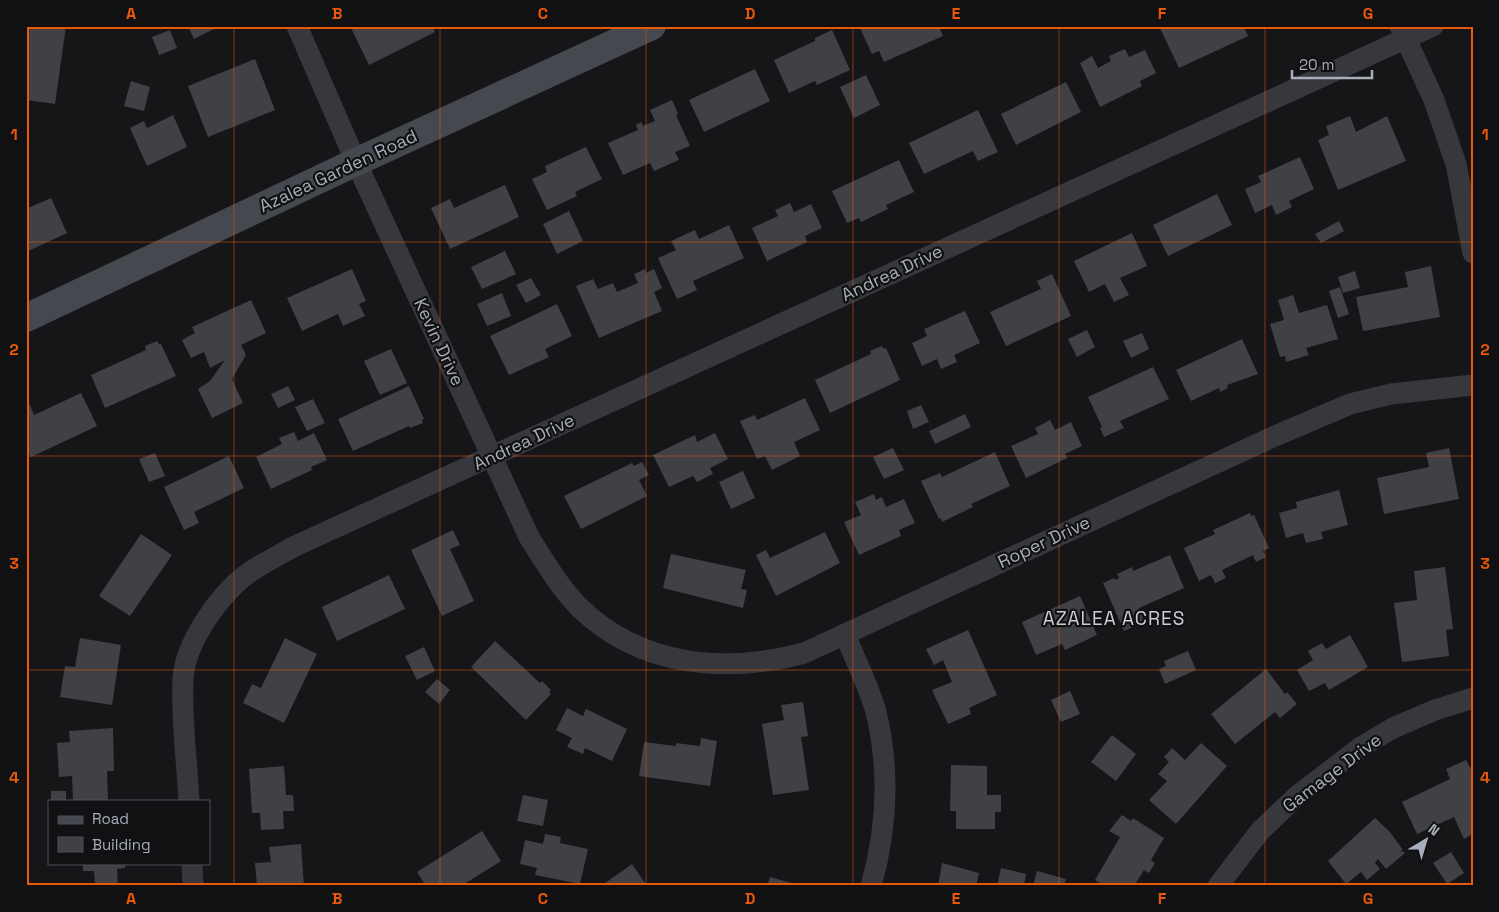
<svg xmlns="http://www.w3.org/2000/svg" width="1499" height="912" font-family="'Space Grotesk',sans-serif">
	<rect width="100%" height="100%" fill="#161618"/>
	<g fill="#404145">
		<path d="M26,26h40l-11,78 -29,-4z"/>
		<path d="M188,26h32l-26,13z"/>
		<path d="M350,26h82l3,6 -66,33z"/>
		<path d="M859,26h80l4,10 -59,26 -5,-11 -7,3z"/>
		<path d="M1159,26h84l5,10 -69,32z"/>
		<path d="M170,30l7,18 -18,7 -7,-18z"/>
		<path d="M832,30l18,40 -33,15 -2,-4 -26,12 -15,-33 41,-19v-3z"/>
		<path d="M1125,49l4,8 16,-7 11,23 -16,8 2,5 -42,21 -20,-44 12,-7 6,12 13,-7 -2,-5z"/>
		<path d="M255,59l20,51 -67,27 -20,-51z"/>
		<path d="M755,69l15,32 -66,31 -15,-32z"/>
		<path d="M866,75l14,30 -26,13 -14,-31z"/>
		<path d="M131,81l19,6 -6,24 -20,-5z"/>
		<path d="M1066,82l15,30 -65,33 -15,-31z"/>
		<path d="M672,100l6,14 -2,1 14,31 -15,6 4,8 -25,11 -4,-8 -27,12 -15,-32 30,-13 -2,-5 5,-3 2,4 12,-5 -5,-11z"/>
		<path d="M978,110l20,42 -20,9 -5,-10 -49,23 -15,-31z"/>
		<path d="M173,115l14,32 -40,19 -17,-38 14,-7 3,7z"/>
		<path d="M1350,116l6,16 31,-16 19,45 -68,29 -20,-50 11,-5 -3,-9z"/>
		<path d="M586,147l16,32 -27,13 2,4 -30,14 -15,-31 15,-7 -2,-6z"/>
		<path d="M1300,157l14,32 -25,12 3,6 -16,8 -4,-10 -17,8 -10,-24 16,-7 -3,-6z"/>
		<path d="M899,160l15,32 -28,13 2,4 -27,13 -2,-4 -12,5 -15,-32z"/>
		<path d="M505,185l14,32 -69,32 -19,-41 19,-9 4,9z"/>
		<path d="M1217,194l15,31 -64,31 -15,-31z"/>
		<path d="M51,198l16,35 -41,19v-43z"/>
		<path d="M790,203l4,9 17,-8 11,24 -17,8 2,6 -40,19 -15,-33 26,-12 -3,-6z"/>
		<path d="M569,211l14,30 -26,13 -14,-30z"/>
		<path d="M1339,221l5,10 -23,12 -6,-9z"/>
		<path d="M729,225l15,33 -51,23 4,9 -20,9 -19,-41 18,-8 -5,-9 24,-11 4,9z"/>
		<path d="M1132,233l15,33 -27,12 9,17 -15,7 -9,-18 -16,8 -15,-31z"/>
		<path d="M505,251l11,23 -34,15 -11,-22z"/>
		<path d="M1431,266l9,51 -77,14 -7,-34 52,-10 -3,-15z"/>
		<path d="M352,269l14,32 -7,3 6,12 -22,10 -5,-12 -36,17 -15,-33z"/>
		<path d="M645,269l1,4 8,-4 8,19 -8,4 8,19 -63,27 -23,-52 17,-7 5,10 15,-6 4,9 21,-9 -4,-9z"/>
		<path d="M1355,271l5,17 -17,5 -5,-16z"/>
		<path d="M1052,274l19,42 -65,30 -16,-34 51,-23 -4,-8z"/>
		<path d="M531,278l10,17 -15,8 -10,-18z"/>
		<path d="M1340,287l9,27 -11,4 -9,-27z"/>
		<path d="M502,293l9,23 -24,10 -10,-22z"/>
		<path d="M1293,295l6,18 28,-8 11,34 -32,9 3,7 -23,7 -1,-6 -5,1 -10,-33 14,-4 -6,-20z"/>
		<path d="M251,300l15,33 -25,12 5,10 -14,24 11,24 -31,15 -14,-29 12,-8 15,-21 -15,8 -6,-16 -13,6 -9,-18 13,-7 -3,-6z"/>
		<path d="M557,304l15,32 -27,13 4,8 -40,18 -19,-39z"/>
		<path d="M965,311l15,32 -26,12 3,7 -16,7 -4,-10 -15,7 -10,-23 15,-7 -3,-7z"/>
		<path d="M1087,330l8,17 -18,10 -9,-18z"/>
		<path d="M1142,333l7,16 -18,9 -8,-17z"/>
		<path d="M1242,339l16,35 -31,11 1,3 -8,4 -1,-4 -28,13 -15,-31z"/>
		<path d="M157,341l2,3h2l15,32 -71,32 -14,-33 55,-25 -1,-4z"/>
		<path d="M882,346l2,3 2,-1 14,32 -70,33 -15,-33 56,-26 -1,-3z"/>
		<path d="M391,349l16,34 -27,12 -16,-34z"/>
		<path d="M1153,367l16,32 -49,22 4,7 -20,9 -4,-9 2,-1 -14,-30z"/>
		<path d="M288,386l7,14 -17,8 -7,-14z"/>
		<path d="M409,386l15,33 -2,1 1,3 -13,5 -1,-2 -56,25 -15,-32z"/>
		<path d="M81,393l16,33 -66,31 -5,-9v-44l3,-1 5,12z"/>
		<path d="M805,398l15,32 -26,12 6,14 -28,14 -7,-14 -8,3 -17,-38 15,-6 2,5z"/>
		<path d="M313,399l12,24 -18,8 -12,-24z"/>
		<path d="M921,405l8,17 -16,7 -6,-18z"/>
		<path d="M965,414l6,13 -36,17 -6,-13z"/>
		<path d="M1050,420l5,10 16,-8 11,24 -17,8 2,4 -41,20 -15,-32 27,-12 -3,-6z"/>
		<path d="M294,432l4,9 16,-8 13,27 -16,7 1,3 -41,19 -15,-32 26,-13 -3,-6z"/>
		<path d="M715,433l13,26 -18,9 3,6 -16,8 -4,-6 -24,11 -16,-32 42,-20 2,7z"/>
		<path d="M893,448l11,22 -20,9 -11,-22z"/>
		<path d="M1449,448l10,51 -75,15 -7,-36 52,-11 -3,-14z"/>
		<path d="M995,452l15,34 -39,18 2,3 -31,15 -1,-4 -2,1 -18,-38 19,-8 2,4z"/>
		<path d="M155,453l10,23 -16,6 -10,-23z"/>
		<path d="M229,456l15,32 -50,24 5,11 -15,7 -20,-43z"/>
		<path d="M642,462l7,13 -10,5 8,16 -66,33 -17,-33 68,-33 2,3z"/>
		<path d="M743,471l12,27 -24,11 -12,-27z"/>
		<path d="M1339,490l9,35 -27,7 2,7 -17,4 -3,-10 -17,5 -7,-25 18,-5 -1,-6z"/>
		<path d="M874,494l2,6 6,-3 4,10 18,-8 11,24 -16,7 2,6 -42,19 -15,-33 17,-7 -6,-13z"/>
		<path d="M1250,513l1,3 3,-1 15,33 -6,3 3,6 -10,5 -3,-7 -31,15 4,8 -11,5 -4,-8 -12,6 -15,-33 31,-14 -2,-4z"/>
		<path d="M453,530l7,15 -10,4 24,52 -32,15 -31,-66z"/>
		<path d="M825,532l15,31 -64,33 -20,-41 10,-5 4,8z"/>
		<path d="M141,534l31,21 -42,61 -31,-20z"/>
		<path d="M671,554l75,16 -5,19 6,1 -4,18 -80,-20z"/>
		<path d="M1170,555l14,33 -45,20 6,14 -21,9 -21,-48 11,-5 2,2 3,-2 -2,-4 15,-7 1,4z"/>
		<path d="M1445,567l8,62 -7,1 3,26 -47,6 -8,-59 23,-3 -3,-29z"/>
		<path d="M389,575l16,34 -68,32 -15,-34z"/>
		<path d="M1080,596l17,39 -32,15 -3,-6 -26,11 -14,-33z"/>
		<path d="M968,630l29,65 -28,13 2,6 -23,10 -16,-34 20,-8 -9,-22 -9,5 -8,-16z"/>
		<path d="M1350,635l18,32 -39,23 -4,-7 -16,8 -12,-21 16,-10 -5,-9 14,-8 4,6z"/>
		<path d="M80,638l41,7 -9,60 -52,-8 5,-31 10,1z"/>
		<path d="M285,638l32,16 -33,69 -41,-20 9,-19 9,4z"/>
		<path d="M495,641l45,42 2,-2 9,9 -2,2 2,2 -25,26 -55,-53z"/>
		<path d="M424,647l11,24 -18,9 -12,-24z"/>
		<path d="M1188,651l8,19 -31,14 -6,-15 7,-3 -2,-5z"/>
		<path d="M1266,669l19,25 2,-2 10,12 -17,14 -5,-6 -40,32 -24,-30z"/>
		<path d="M437,679l13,11 -11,14 -14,-12z"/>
		<path d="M1070,691l10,23 -19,8 -10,-22z"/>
		<path d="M803,702l5,34 -7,1 8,53 -36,5 -11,-71 22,-4 -3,-15z"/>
		<path d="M567,708l16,8 3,-7 41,20 -15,32 -27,-13 -2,6 -16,-7 5,-9 -16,-8z"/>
		<path d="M113,728l1,43h-7l1,30h-35l-1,-25 -13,1 -2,-34 13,-1 -1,-11z"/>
		<path d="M1112,735l24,19 -20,27 -25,-19z"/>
		<path d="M701,738l16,3 -7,45 -71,-10 5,-34 32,4v-3l24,3z"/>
		<path d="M1201,743l26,23 -51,58 -27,-24 18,-19 -9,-7 11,-12 -5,-5 8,-9 13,12z"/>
		<path d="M1466,760l7,13v61l-9,5 -10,-22 -37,17 -15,-32 48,-23 -4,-10z"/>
		<path d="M951,765l36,1v29h14v17h-6v17h-39v-18h-6z"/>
		<path d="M284,766l2,29h7l1,16h-11l1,18 -23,1 -1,-17h-8l-3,-44z"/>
		<rect x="51" y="791" width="15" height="10"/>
		<path d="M523,795l25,5 -5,26 -26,-5z"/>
		<path d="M1122,815l9,6 2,-3 31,20 -13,22 4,3 -6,10 -5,-3 -10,16h-30l-9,-6 25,-43 -11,-6z"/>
		<path d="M1375,818l15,14 15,21 -19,16 -8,-10 -3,4 5,6 -13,11 -6,-8 -15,12 -18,-23z"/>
		<path d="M482,831l19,30 -40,25h-35l-9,-14z"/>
		<path d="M545,834l16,3 -1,6 28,6 -8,35 -45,-9 2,-7 -17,-4 5,-24 18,4z"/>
		<path d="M301,844l3,42 -47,-1 -2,-22 16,-1 -2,-15z"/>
		<path d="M1451,852l13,21 -17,11 -14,-21z"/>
		<path d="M83,863h42v5l-8,1 1,17h-23l-1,-15h-11z"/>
		<path d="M942,863l37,10 -3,13h-38z"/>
		<path d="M632,864l15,22h-46z"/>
		<path d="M1001,868l25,6 -2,12h-27z"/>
		<path d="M1037,871l29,8 -2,7h-31z"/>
		<path d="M770,877l29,8v1h-32z"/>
	</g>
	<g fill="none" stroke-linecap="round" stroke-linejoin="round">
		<g stroke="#37383e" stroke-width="21">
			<path d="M297,26l59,136 173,375c15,24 31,51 51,71 61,59 146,66 224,45l471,-217 75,-32 41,-10 82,-9"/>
			<path d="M1400,26l34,74 22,64 17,89"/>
			<path d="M845,634c10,26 24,52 31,78 14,58 11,117 -5,174"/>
			<path d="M189,801c-2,-40 -8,-83 -6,-122 2,-36 36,-84 64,-105 14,-10 31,-18 46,-27l1140,-521"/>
			<path d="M192,863l1,23"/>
			<path d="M1218,886l42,-55 38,-36 63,-48 32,-19 42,-18 38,-12"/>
		</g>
		<path stroke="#45484e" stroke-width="28" d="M26,318l330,-156 296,-136"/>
	</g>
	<path fill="none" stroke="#e8590c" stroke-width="1" stroke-opacity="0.55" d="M234,26v860M440,26v860M646,26v860M853,26v860M1059,26v860M1265,26v860M26,242h1447M26,456h1447M26,670h1447"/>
	<g text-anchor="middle" stroke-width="4.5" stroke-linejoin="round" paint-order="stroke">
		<g font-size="18" fill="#a7aeb9" stroke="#111113">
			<text transform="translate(338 171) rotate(-25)" y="6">Azalea Garden Road</text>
			<text transform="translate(892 273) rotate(-25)" y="6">Andrea Drive</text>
			<text transform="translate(439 342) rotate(65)" y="6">Kevin Drive</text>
			<text transform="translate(524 442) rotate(-25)" y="6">Andrea Drive</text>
			<text transform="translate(1044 542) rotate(-25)" y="6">Roper Drive</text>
			<text transform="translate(1332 773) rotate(-37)" y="6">Gamage Drive</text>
		</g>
		<g font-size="19" letter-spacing="1" fill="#c9cdd5" stroke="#111113">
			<text x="1114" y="625">AZALEA ACRES</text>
		</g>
	</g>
	<rect width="1499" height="912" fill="none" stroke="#111113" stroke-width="55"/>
	<rect x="48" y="800" width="162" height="65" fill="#111113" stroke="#4d5055"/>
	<rect x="58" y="816" width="25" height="8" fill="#45484e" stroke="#4d5055"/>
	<text x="92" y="824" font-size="15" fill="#a7aeb9">Road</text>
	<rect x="58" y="837" width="25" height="15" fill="#404145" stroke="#4d5055"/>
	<text x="92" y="850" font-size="15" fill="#a7aeb9">Building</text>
	<g transform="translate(1426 840) rotate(38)" stroke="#111113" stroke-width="4" paint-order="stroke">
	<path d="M0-4L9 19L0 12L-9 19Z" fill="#a7aeb9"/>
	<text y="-8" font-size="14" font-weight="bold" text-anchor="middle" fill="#a7aeb9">N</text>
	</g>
	<path d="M1292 70v8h80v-8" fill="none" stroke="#a7aeb9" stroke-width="2.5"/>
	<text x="1299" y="70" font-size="15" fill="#a7aeb9" stroke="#111113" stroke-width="4" paint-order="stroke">20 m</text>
	<rect x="28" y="28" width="1444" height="856" fill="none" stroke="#e8590c" stroke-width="2"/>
	<g font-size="16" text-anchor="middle" font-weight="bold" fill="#e8590c">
		<text x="131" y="19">A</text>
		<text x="337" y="19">B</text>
		<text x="543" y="19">C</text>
		<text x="750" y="19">D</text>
		<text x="956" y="19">E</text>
		<text x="1162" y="19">F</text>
		<text x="1368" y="19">G</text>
		<text x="14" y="140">1</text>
		<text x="1485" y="140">1</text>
		<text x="14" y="355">2</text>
		<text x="1485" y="355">2</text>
		<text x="14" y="569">3</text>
		<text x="1485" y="569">3</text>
		<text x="14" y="783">4</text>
		<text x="1485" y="783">4</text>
		<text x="131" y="904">A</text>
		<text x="337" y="904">B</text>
		<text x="543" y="904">C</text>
		<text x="750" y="904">D</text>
		<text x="956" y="904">E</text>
		<text x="1162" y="904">F</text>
		<text x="1368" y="904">G</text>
	</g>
</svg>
